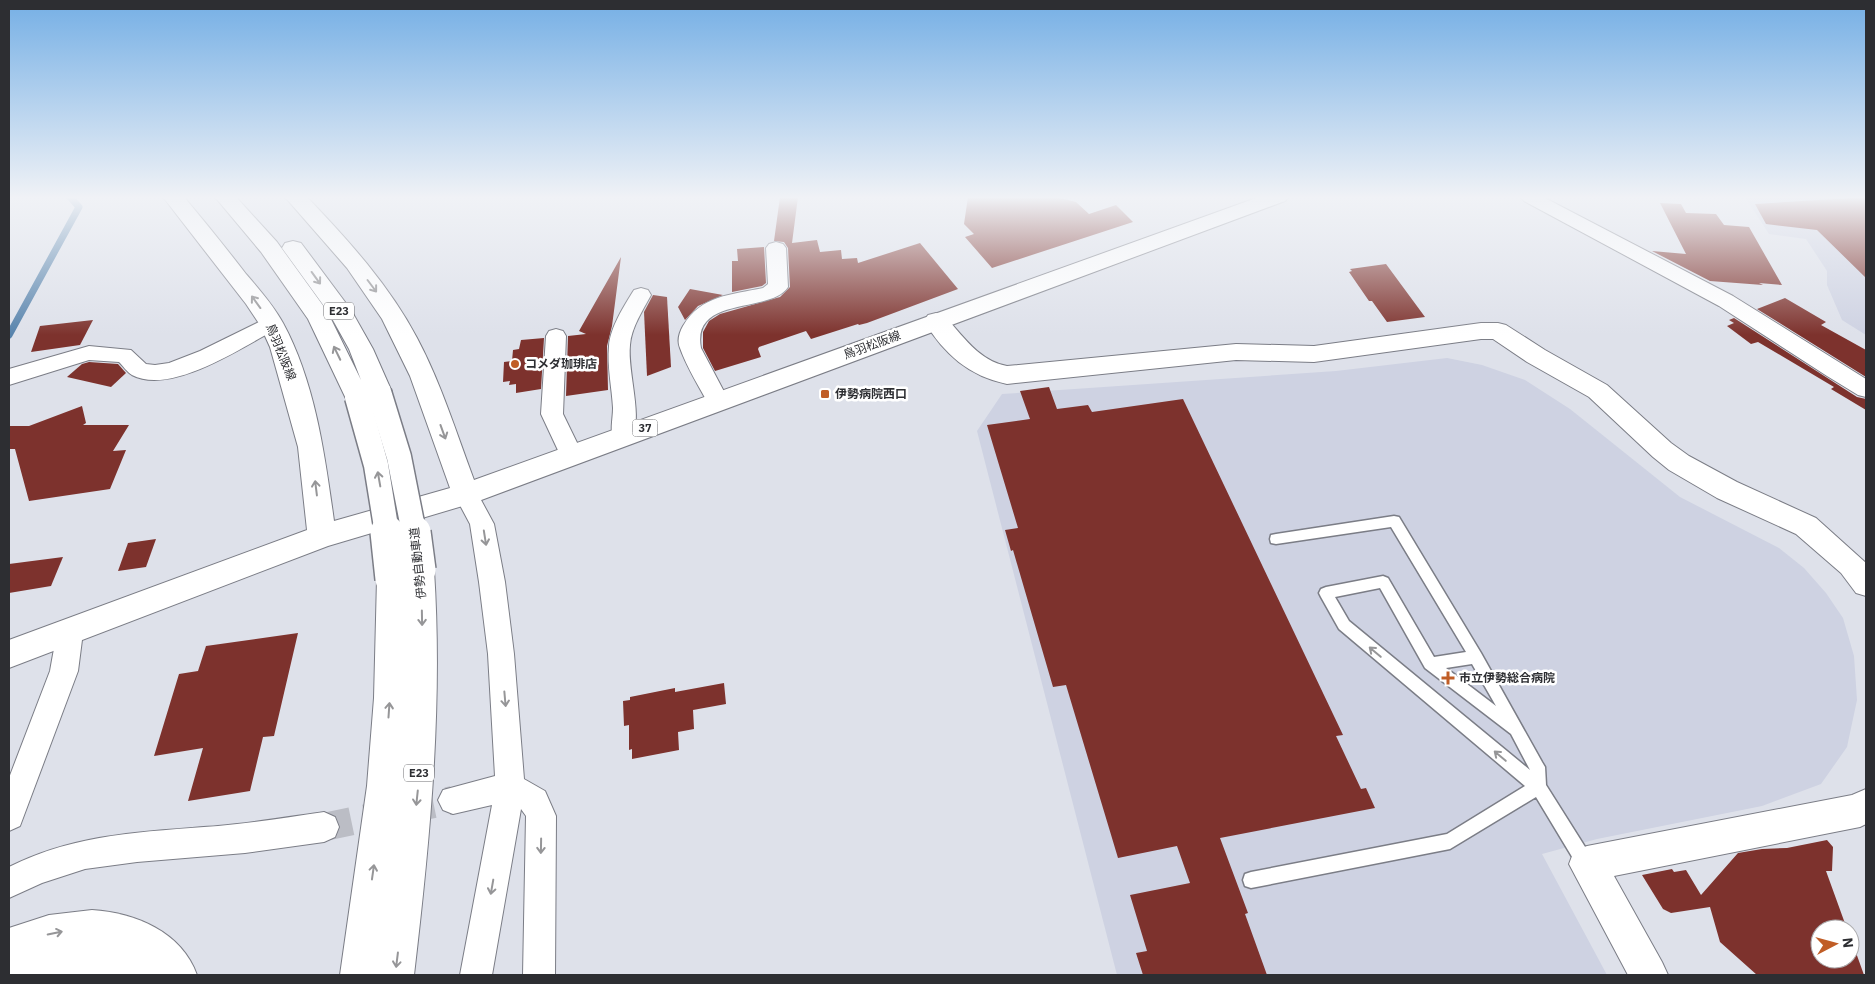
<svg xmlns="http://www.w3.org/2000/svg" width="1875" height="984" font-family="'IBM Plex Sans','Noto Sans JP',sans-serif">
	<rect width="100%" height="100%" fill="#dee1ea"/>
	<g fill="#ced2e2">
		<path d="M1745,197h121v138l-24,-15 -15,-35v-14l-21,-32 -37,-5z"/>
		<path d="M1447,358l35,7 43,15 45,29 110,88 99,51 25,20 22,25 17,25 11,38 3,44 -10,47 -26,37 -59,22 -165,33 -55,15 65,121h-490l-140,-544 25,-37 334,-23z"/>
	</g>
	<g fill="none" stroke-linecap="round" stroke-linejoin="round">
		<path stroke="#5783ac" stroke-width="7" d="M9,335l70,-128 -9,-10"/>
	</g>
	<g fill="#7d322d">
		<path d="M780,197h18l-6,46 25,-3 3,12 21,-2 1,9 15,-1 1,5 62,-20 38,46 -91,34 -8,2 -1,-1 -47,15 -5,-8 -47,16 -1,2 3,8 -46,14 -12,-23v-16l6,-11 11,-7 60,-17 10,-10 -2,-39 -4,-6 -10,-1z"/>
		<path d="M968,197h88l20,5 13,12 27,-9 17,17 -141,46 -27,-31 9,-3 -10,-10z"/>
		<path d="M1866,197v81l-49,-48 -51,-6 -11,-20z"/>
		<path d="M1660,203l21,1 5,9 30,1 8,11 25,2 33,58 -23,-2 4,2 -53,-4 -58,-30 34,3z"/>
		<path d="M764,247l2,36 -4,3 -30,6v-31h6l-1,-12z"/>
		<path d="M621,257l-9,69 -5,20 1,44 -42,6 2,-60 18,-2 -7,-3z"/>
		<path d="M1386,264l39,53 -38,5 -15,-21h-3l-20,-29 3,-1 -2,-2z"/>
		<path d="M690,289l33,6 -25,11 -13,14 -7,-13z"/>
		<path d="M653,295l14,2 4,70 -24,9 -3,-64z"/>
		<path d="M1785,298l41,24 -5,3 45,25v27l-109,-68z"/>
		<path d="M1734,318l123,79 9,2v11l-35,-21 3,-2 -76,-45 -7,2 -24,-18 7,-3 -5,-3z"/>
		<path d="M93,320l-13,25 -49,7 9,-26z"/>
		<path d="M544,338l-3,51 -25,4v-9l-7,1 1,-4 -7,1 1,-20 8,-1 1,-11 6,-1 2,-9z"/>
		<path d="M89,362l29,2 8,9 -15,14 -44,-10 15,-13z"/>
		<path d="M1049,387l8,22 31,-4 4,7 91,-13 160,336 -7,1 25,53 5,-1 9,20 -155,30 28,75 -3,1 22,61h-124l-7,-22 11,-2 -17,-56 60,-12 -13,-37 -59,12 -52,-173 -13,2 -40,-137 -2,1 -6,-21 13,-2 -31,-103 43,-6 -10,-28z"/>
		<path d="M82,406l4,17 -3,2h46l-16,26 13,-1 -16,39 -81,12 -14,-52h-6v-23h20z"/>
		<path d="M156,539l-10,28 -28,4 10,-28z"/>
		<path d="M63,557l-12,29 -42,7v-29z"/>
		<path d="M298,633l-24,103 -11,1 -13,54 -62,10 15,-53 -49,8 25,-82 19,-3 8,-25z"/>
		<path d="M724,683l2,21 -33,6 1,19 -16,3 1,18 -47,9v-10l-3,1v-25l-5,1 -1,-25 7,-1v-3l45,-9v4z"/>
		<path d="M1827,840l6,7 -1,24h-6l21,58h-27v30h30v-23l14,39h-107l-37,-33 -10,-35 -39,6 -8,-4 -21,-34 30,-6 2,3 12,-2 15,25 37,-42 24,-4 25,-1z"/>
	</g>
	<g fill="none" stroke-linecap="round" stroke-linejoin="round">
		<path stroke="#bbbdc5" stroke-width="28" stroke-dasharray="28 14" stroke-linecap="butt" d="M324,827l129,-27"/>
		<defs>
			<path id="service" d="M1394,516l5,1 82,136 61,109 3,5 1,18 46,73 2,6 -2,6 -6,2 -6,-2 -44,-73 -86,52 -199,39 -6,-2 -2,-6 2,-6 6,-2 196,-38 78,-48 -186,-157 -18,-32 -2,-4 2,-4 5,-2 57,-11 5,2 46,79 32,-5 -75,-125 -115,17 -5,-1 -1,-4 1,-4 5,-1zM1380,588l45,80 86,66 19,36 -181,-149 -14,-24zM1472,664l24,42 -50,-38z"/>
			<g id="minor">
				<path d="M1521,197h22l190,99 133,83v18l-8,-2 -31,-19 -108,-70 -195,-105z"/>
				<path d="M776,242l7,2 3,4 2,39c-17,27 -97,8 -87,61l28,53 -3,6 -8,2 -8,-2c-10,-19 -23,-39 -30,-59 -3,-7 -1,-15 3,-22 18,-31 48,-31 80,-38l5,-4 -2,-36 3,-4z"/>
				<path d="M641,288l7,2 3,5c-8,15 -20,33 -21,50 -3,27 14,73 1,97l-8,2 -8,-2c-6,-10 -2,-22 -2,-34 -1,-20 -6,-41 -4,-62 1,-18 15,-40 25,-56z"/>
				<path d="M271,316l7,2 3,5 -3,5c-34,18 -107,68 -146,47 -5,-3 -9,-9 -13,-13l-30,-2 -80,25v-16l80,-23 42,4 15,14 9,1 14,-2 31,-12z"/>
				<path d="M556,329l7,2 3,5 -3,78 20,41 -4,6 -8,3 -8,-3 -22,-47 5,-78 3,-5z"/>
				<path d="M466,485l8,2 20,37 11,58 9,72 10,125 21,12 11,25 -1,159h-32l3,-159 -5,-7 -29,166h-32l32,-170 -39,9 -10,-4 -5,-10 5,-10 52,-14 -7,-122 -9,-72 -9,-58 -16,-30 4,-7z"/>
				<path d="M70,621l9,3 4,8 -5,39 -58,155 -11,5v-53l41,-107 7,-39 4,-8z"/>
				<path d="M324,812l11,5 4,10 -4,10 -11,5 -79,11 -108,9 -52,7 -43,14 -33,15v-31c68,-34 134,-35 209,-41 35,-3 71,-9 106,-14z"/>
			</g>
			<g id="tertiary">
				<path d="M936,313l8,2c18,20 35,46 63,51l229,-22 78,2 167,-23h17l8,2 39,25 62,35 64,58 18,13 48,26 79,36 50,45v33l-10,-3 -15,-20 -45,-39 -79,-36 -48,-28 -16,-13 -64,-60 -62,-35 -34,-23h-12l-167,23 -78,-2 -229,24c-38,-8 -63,-30 -83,-63l4,-6z"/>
				<path d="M1866,789v35l-6,3 -246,49 48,86 6,13h-40l-59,-111 5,-13 13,-5 265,-51z"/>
			</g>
			<path id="primary" d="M163,197h21c21,25 42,51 62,77 13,15 27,31 37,49 32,59 42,132 51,198l116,-33 -40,-112 -28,-57 -35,-51 -62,-71h22c41,43 82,88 110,141 24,45 39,94 57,142l785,-283h30l-4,4 -809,301 -148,44 -319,122v-28l298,-110 -9,-83 -28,-100 -10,-22 -14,-21z"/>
			<g id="motorway">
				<path d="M215,197h21l41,45 50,69 34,69 -12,-31 -20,-36 -47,-65 3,-5 8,-2 8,2 50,67 22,39 19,43 -4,6 -9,3 -10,-4 -3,6 -9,3 -9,-3 -40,-84 -47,-67z"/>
				<path d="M419,558l10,3 5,9c9,137 -4,269 -20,405h-74l27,-189 7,-88 3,-119 5,-9 10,-3 10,3 3,5 -1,-5 5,-9z"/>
				<path d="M92,910c43,3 89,21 105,65h-188v-47l40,-13z"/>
			</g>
		</defs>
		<use href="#service" stroke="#7b7d86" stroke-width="3"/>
		<use href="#minor" stroke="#7b7d86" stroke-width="2"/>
		<use href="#tertiary" stroke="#7b7d86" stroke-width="2"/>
		<use href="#primary" stroke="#7b7d86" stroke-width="2"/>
		<use href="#motorway" stroke="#7b7d86" stroke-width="2"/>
		<use href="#service" fill="#fff" fill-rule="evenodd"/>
		<use href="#minor" fill="#fff" fill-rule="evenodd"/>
		<use href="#tertiary" fill="#fff" fill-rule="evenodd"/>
		<use href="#primary" fill="#fff" fill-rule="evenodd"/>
		<use href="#motorway" fill="#fff" fill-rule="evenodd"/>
		<defs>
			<g id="motorway-bridge-far1">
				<path d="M379,392l20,65 15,76"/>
				<path d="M357,397l19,68 11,68"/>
			</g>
			<g id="motorway-bridge">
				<path d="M387,532l5,47"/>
				<path d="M414,532l5,38"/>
			</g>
		</defs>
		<use href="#motorway-bridge-far1" stroke="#7b7d86" stroke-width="27" stroke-linecap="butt"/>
		<use href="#motorway-bridge" stroke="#7b7d86" stroke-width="36" stroke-linecap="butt"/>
		<use href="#motorway-bridge-far1" stroke="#fff" stroke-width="24"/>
		<use href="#motorway-bridge" stroke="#fff" stroke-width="33"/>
	</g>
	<defs><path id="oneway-shaft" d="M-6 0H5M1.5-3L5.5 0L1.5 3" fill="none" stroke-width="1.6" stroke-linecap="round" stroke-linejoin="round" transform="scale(1.25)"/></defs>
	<g stroke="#969698">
		<use href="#oneway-shaft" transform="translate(316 278) rotate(54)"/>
		<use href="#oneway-shaft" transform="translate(372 286) rotate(53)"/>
		<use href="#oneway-shaft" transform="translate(256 302) rotate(-126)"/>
		<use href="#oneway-shaft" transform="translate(337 353) rotate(-116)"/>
		<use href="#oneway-shaft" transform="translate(443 432) rotate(70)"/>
		<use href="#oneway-shaft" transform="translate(379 479) rotate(-100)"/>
		<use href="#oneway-shaft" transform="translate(316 488) rotate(-97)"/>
		<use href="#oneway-shaft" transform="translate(485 538) rotate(81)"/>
		<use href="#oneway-shaft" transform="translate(422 618) rotate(89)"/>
		<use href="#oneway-shaft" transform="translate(1375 652) rotate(-140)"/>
		<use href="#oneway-shaft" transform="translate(505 699) rotate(85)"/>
		<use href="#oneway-shaft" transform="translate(389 710) rotate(-86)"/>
		<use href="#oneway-shaft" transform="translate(1500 756) rotate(-140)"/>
		<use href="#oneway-shaft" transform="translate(417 798) rotate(96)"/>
		<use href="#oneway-shaft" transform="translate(541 846) rotate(91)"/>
		<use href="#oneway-shaft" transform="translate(373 872) rotate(-82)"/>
		<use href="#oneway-shaft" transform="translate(492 887) rotate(100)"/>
		<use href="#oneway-shaft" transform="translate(55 933) rotate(-12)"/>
		<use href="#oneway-shaft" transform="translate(397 960) rotate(97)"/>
	</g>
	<linearGradient id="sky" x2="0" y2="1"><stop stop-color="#75afe5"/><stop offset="0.59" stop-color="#f0f2f6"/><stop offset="1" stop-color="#f0f2f6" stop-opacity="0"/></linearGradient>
	<rect width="1875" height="335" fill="url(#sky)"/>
	<g fill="#c05d26" stroke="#fff" stroke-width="2">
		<circle cx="515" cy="364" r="5"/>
		<rect x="820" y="389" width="10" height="10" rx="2.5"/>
		<path d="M1445.5 670.5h5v5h5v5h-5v5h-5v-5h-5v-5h5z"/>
	</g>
	<g text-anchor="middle" stroke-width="5" stroke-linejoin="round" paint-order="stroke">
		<g fill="#fff" stroke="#6c6d70" stroke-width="1">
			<rect x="324" y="302.5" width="30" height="17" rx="4"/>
			<rect x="632.5" y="419.5" width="25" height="17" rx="4"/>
			<rect x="404" y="764.5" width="30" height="17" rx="4"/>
		</g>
		<g font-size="11" font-weight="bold" fill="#2d2e32">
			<text x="339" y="315">E23</text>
			<text x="645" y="432">37</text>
			<text x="419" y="777">E23</text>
		</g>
		<g font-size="12" fill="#2d2e32" stroke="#fff">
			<text transform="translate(872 345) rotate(-20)" y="4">鳥羽松阪線</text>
			<text transform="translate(281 352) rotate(68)" y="4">鳥羽松阪線</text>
			<text transform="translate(418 563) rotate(-96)" y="4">伊勢自動車道</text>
		</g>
		<g font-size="12" font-weight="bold" fill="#2d2e32" stroke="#fff" text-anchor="start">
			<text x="525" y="368">コメダ珈琲店</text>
			<text x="835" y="398">伊勢病院西口</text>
			<text x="1459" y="682">市立伊勢総合病院</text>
		</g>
	</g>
	<rect width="1875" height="984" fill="none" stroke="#2d2e32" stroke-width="20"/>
	<g transform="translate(1835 944) rotate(84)"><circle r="24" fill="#ffffff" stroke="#ababad"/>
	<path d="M0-4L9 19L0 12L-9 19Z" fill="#c05d26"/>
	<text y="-8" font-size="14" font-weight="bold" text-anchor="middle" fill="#2d2e32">N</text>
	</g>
</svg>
